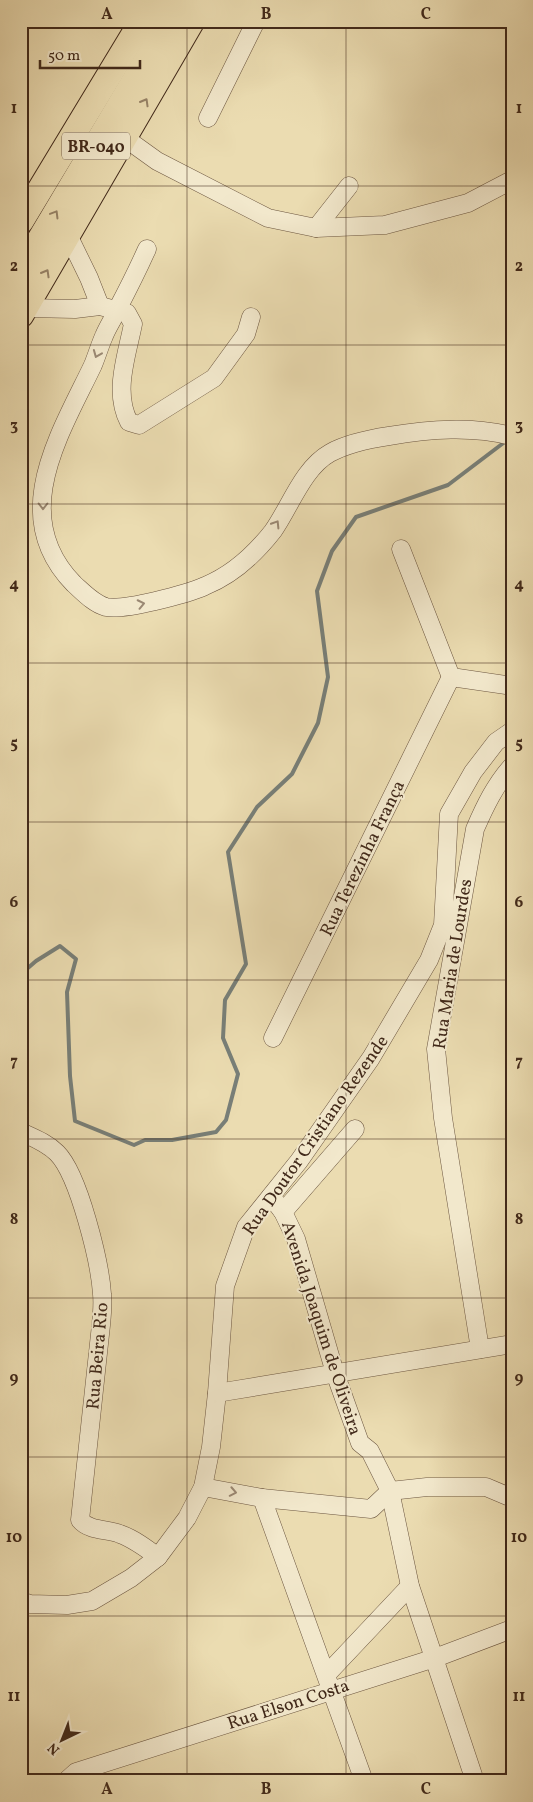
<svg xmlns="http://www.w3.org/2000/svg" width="533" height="1802" font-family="Vollkorn,serif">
	<rect width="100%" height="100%" fill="#ebdcb1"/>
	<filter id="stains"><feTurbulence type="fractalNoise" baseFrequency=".004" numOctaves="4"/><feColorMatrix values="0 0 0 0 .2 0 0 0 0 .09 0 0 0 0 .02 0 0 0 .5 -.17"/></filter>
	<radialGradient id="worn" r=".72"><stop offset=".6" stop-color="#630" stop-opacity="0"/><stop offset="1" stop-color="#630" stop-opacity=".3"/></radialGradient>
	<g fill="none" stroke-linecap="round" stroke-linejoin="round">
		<g stroke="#787f78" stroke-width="4">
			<path d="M21,974l15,-13 24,-15 16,13 -9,33 3,84 5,45 59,24 11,-5h27l44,-8 10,-12 12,-46 -15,-36 2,-38 21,-36 -18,-112 29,-45 35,-33 26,-51 10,-46 -11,-86 15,-40 24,-34 92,-32 58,-44"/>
			<path d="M21,1029l4,13 -4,4"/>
		</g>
		<defs>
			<g id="minor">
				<path d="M208,118l48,-97"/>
				<path d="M125,138l32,23 111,57 48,10 69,-3 83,-22 44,-23"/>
				<path d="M316,228l33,-42"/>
				<path d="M68,235l21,43 11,28"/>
				<path d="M147,249c-9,20 -19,40 -29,59 -4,10 -10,18 -14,28 -4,9 -7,19 -11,29 -33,69 -86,151 -19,219 9,8 20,20 32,23 18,4 81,-13 99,-21 27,-11 50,-32 68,-55 17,-24 30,-63 57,-78 18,-10 39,-14 59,-17 42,-7 82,-10 123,0"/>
				<path d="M26,308l49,1 25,-3 27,7 6,11c-6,31 -20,68 -4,98l10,3 75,-47 32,-44 5,-17"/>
				<path d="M401,549l50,128"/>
				<path d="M451,677l61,9"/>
				<path d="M273,1038l178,-361"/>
				<path d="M21,1132c13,6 26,11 36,21 22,22 43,110 45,141 1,10 0,21 -1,31l-21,195c9,11 27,9 40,14 14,5 26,14 38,23"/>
				<path d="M271,1196l12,16 13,27 39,134 25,70 10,8 20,40 20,95 65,195"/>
				<path d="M283,1212l72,-83"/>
				<path d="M480,1349l-37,-231 -7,-69 39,-220c10,-23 20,-44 37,-63"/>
				<path d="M217,1393l295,-49"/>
				<path d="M203,1487l59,11 109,11 19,-18 37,-4h59l26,11"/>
				<path d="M262,1498l102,283"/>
				<path d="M21,1601l9,3 37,1 25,-4 39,-23 27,-21 29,-39 16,-31 8,-40 6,-54 8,-107 21,-59 53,-66 72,-103 58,-98 14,-35 6,-111 24,-42 23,-30 16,-11"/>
				<path d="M327,1674l83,-88"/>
				<path d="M66,1781l10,-9 359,-114 77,-29"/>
				<path d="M509,1781l3,-1"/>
			</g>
			<g id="highway">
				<path d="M21,221l121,-200"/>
				<path d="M21,271l149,-250"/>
				<path d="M21,315l171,-294"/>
			</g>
		</defs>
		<use href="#minor" stroke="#6c5640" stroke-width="19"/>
		<use href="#highway" stroke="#41291a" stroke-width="27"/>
		<use href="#minor" stroke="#f2e8cc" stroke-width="18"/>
		<use href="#highway" stroke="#ebdcb1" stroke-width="25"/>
	</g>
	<defs><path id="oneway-chevron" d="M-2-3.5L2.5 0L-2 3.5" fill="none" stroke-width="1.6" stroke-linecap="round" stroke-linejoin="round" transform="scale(1.25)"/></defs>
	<g stroke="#968266">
		<use href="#oneway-chevron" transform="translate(145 102) rotate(-60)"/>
		<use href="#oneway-chevron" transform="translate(55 214) rotate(-59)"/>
		<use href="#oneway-chevron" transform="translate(46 273) rotate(-60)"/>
	</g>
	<g stroke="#9a8873">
		<use href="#oneway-chevron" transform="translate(97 354) rotate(112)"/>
		<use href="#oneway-chevron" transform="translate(43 506) rotate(90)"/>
		<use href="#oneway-chevron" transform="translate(276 524) rotate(-58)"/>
		<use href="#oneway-chevron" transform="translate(141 604) rotate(-12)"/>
		<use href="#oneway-chevron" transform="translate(233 1492) rotate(11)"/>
	</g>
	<path fill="none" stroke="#41291a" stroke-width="1" stroke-opacity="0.55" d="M187,21v1760M346,21v1760M21,186h491M21,345h491M21,504h491M21,663h491M21,822h491M21,980h491M21,1139h491M21,1298h491M21,1457h491M21,1616h491"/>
	<g text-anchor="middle" stroke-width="4" stroke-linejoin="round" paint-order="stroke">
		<rect fill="#f2e8cc" stroke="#76624f" stroke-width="1" x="62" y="132.5" width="68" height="27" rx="4"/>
		<g font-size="16" font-weight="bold" fill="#41291a">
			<text x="96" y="152">BR-040</text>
		</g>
		<g font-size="18" fill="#41291a" stroke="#f2e8cc">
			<text transform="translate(362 858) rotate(-64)" y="6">Rua Terezinha França</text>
			<text transform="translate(452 964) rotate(-81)" y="6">Rua Maria de Lourdes</text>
			<text transform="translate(315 1135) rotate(-55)" y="6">Rua Doutor Cristiano Rezende</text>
			<text transform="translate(322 1328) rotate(72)" y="6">Avenida Joaquim de Oliveira</text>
			<text transform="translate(97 1356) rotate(-85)" y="6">Rua Beira Rio</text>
			<text transform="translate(288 1704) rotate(-18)" y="6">Rua Elson Costa</text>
		</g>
	</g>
	<rect width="533" height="1802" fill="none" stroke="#ebdcb1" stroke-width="55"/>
	<g transform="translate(62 1740) rotate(223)" stroke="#f2e8cc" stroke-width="4" paint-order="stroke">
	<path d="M0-4L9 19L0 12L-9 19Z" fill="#41291a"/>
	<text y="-8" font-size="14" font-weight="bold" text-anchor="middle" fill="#41291a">N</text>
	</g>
	<path d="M40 60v8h100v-8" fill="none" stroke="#41291a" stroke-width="2.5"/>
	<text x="48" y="60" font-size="15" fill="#41291a" stroke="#f2e8cc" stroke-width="4" paint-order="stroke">50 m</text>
	<rect x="28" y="28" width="478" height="1746" fill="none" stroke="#41291a" stroke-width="2"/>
	<g font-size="16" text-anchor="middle" font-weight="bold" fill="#41291a">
		<text x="107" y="19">A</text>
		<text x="266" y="19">B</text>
		<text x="426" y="19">C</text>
		<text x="14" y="113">1</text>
		<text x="519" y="113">1</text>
		<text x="14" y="271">2</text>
		<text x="519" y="271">2</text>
		<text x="14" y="430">3</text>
		<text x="519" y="430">3</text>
		<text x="14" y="589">4</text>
		<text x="519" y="589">4</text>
		<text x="14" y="748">5</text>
		<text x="519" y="748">5</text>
		<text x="14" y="907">6</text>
		<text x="519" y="907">6</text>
		<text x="14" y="1066">7</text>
		<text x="519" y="1066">7</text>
		<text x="14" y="1224">8</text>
		<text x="519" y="1224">8</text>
		<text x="14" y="1383">9</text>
		<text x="519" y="1383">9</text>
		<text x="14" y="1542">10</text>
		<text x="519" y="1542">10</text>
		<text x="14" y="1701">11</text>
		<text x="519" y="1701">11</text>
		<text x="107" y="1794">A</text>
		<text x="266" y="1794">B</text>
		<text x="426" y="1794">C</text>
	</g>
	<rect width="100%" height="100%" filter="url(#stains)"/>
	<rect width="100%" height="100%" fill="url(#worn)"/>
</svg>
